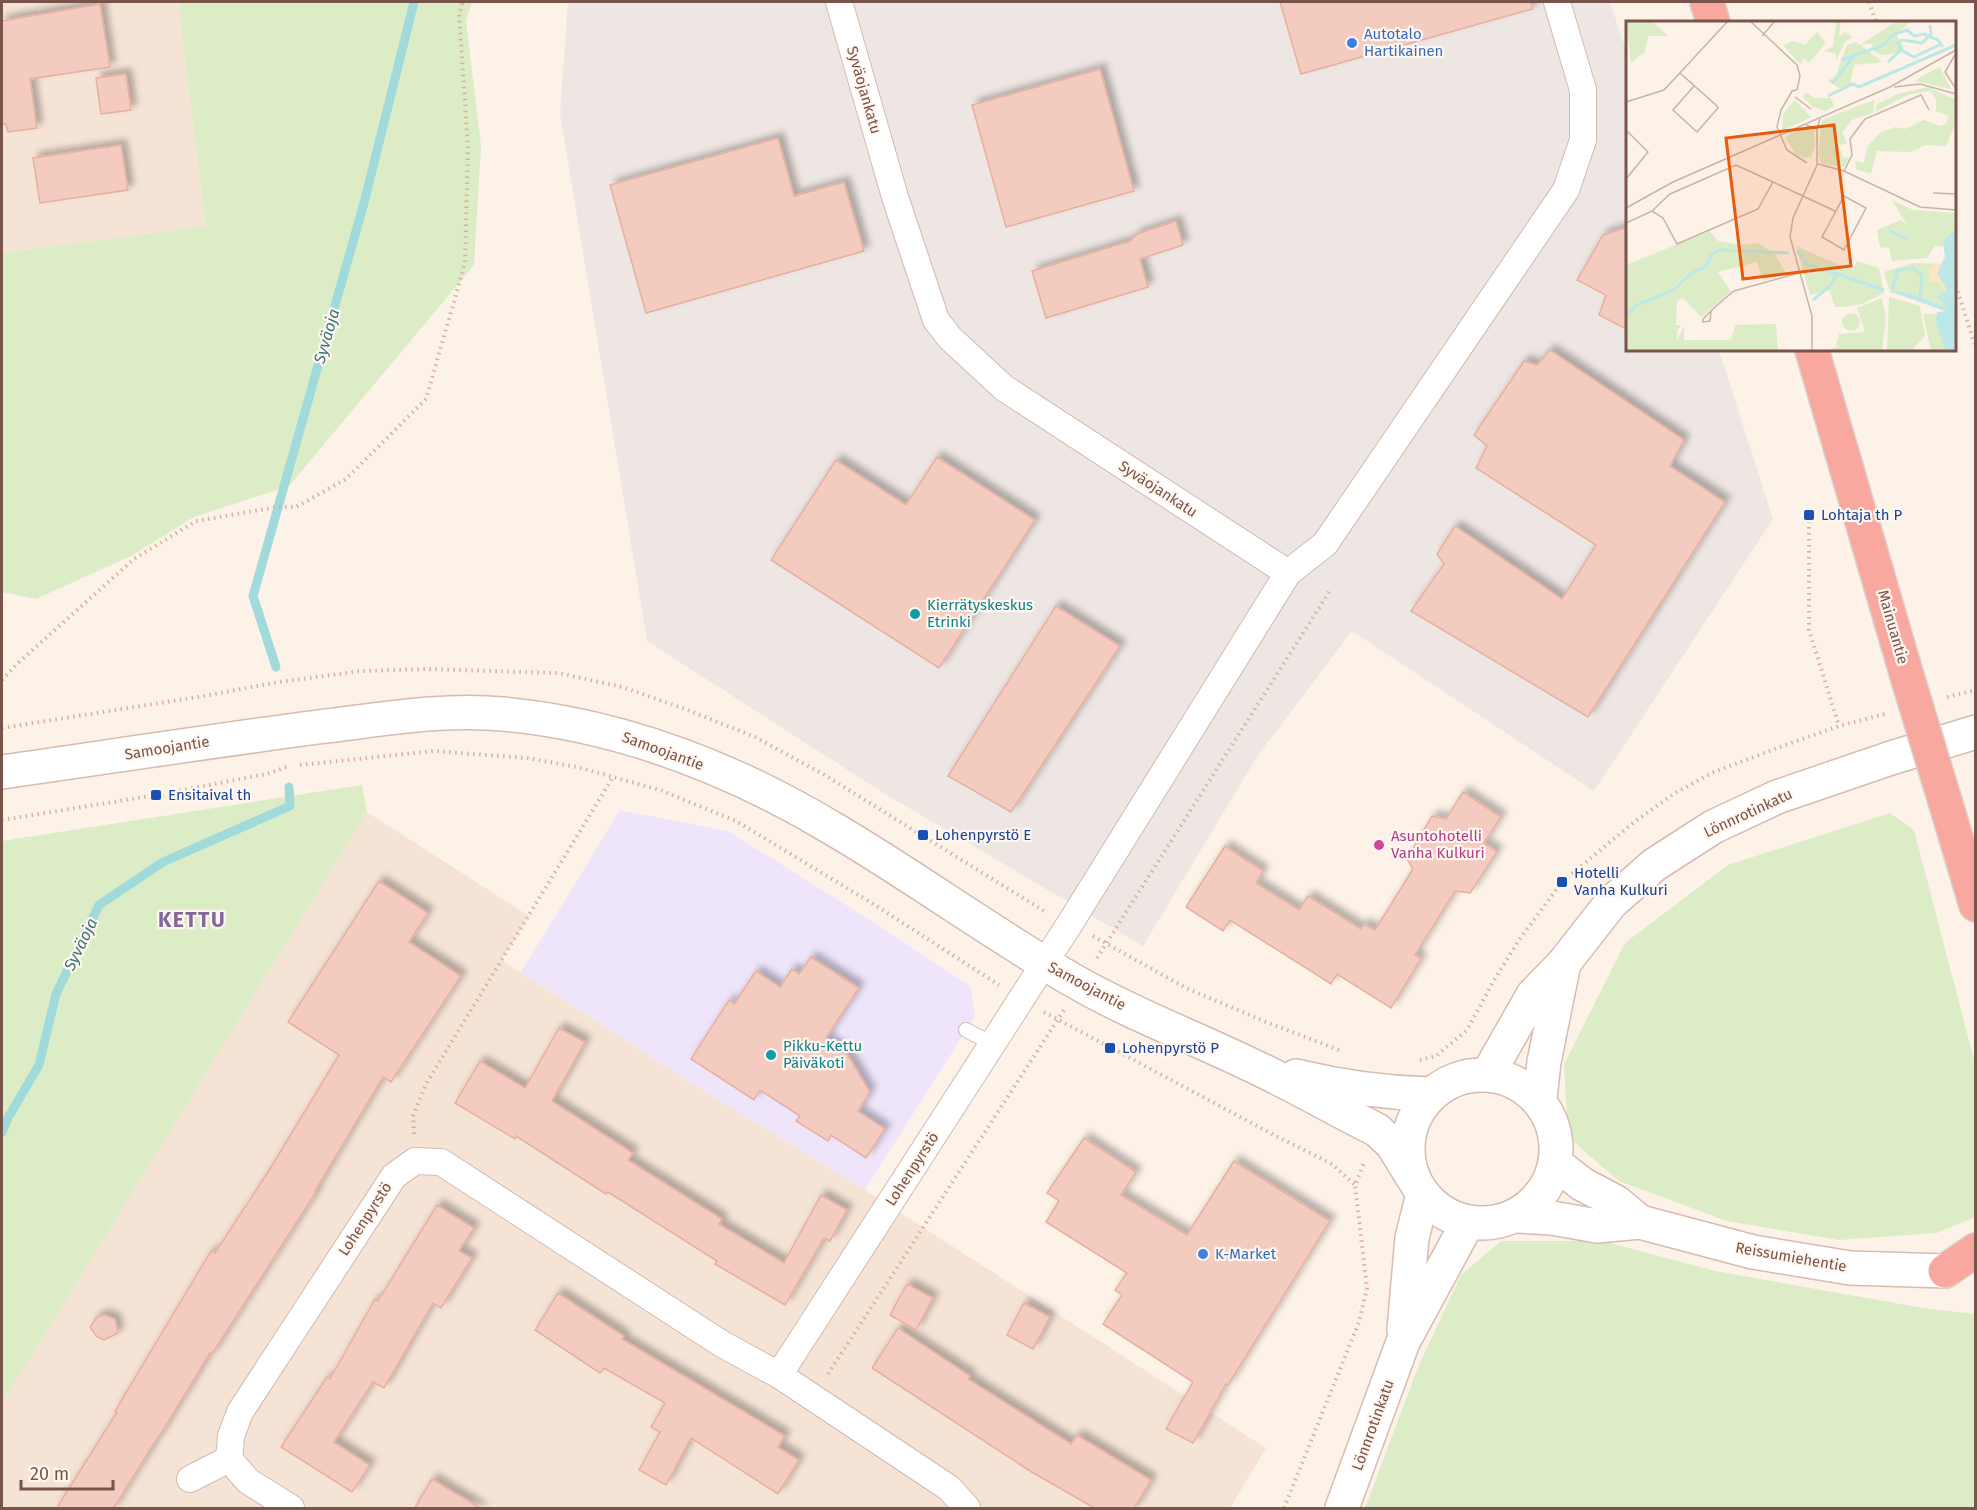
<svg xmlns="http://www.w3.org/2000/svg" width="1977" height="1510" font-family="'Fira Sans',sans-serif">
	<defs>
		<filter id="shadow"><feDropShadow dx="5.5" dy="-5.5" stdDeviation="3" flood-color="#0004"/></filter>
	</defs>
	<rect width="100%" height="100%" fill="#fdf2e8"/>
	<g fill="#f5e3d6">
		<path d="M2,2h176l28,224 -204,27z"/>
		<path d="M367,812l162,104 -27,44 180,117 183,113 401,258 -36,60h-1228v-104z"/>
	</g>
	<path fill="#eee6e2" d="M568,2h1042l18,54v294h91l54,169 -179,272 -242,-160 -94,124 -115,191 -258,-152 -238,-153 -87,-528z"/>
	<path fill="#efe5fa" d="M620,810l108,21 142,89 100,66 5,30 -110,174 -183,-113 -161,-105z"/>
	<g fill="#dbecc6">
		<path d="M178,2h294l-6,19 15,125 -7,119 -185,221 -95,31 -63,39 -95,43 -34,-7v-339l204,-27z"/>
		<path d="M362,785l5,27 -365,592v-563z"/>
		<path d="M1890,813l24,17 61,234v153l-38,16 -98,7 -112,-19 -108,-40 -51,-44 -4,-73 61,-121 103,-78z"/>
		<path d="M1501,1241h101l113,30 208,37 52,6v194h-610l53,-141 43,-92z"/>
	</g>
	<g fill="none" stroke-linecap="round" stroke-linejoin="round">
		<g stroke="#a1dada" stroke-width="9">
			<path d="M276,667l-23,-71 111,-393 50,-201"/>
			<path d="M2,1132l7,-16 30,-51 17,-71 43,-89 64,-43 127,-56 -1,-19"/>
		</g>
	</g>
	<g fill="#f3ccbf" stroke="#e7af9f" stroke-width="1.5" filter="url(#shadow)">
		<path d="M1280,2h251l1,7 -231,65z"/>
		<path d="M100,4l10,63 -80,12 7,49 -29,4 -2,-8h-4v-103z"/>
		<path d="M1100,69l34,122 -128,36 -34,-122z"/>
		<path d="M126,74l5,36 -30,4 -5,-36z"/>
		<path d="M778,138l16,58 50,-14 20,69 -218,62 -36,-128z"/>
		<path d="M121,145l7,45 -88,13 -7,-45z"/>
		<path d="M1176,221l7,24 -43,14 8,28 -102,31 -14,-47 98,-30 7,-7z"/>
		<path d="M1628,227v103l-29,-15 7,-20 -29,-15 26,-45z"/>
		<path d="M1550,350l134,90 -14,26 55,36 -137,215 -177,-106 33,-47 -7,-10 18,-28 107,73 34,-54 -120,-77 11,-22 -13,-11 50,-74 13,4z"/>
		<path d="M937,457l98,63 -96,148 -168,-108 65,-100 70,45z"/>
		<path d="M1056,606l64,40 -109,166 -63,-36z"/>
		<path d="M1463,792l38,25 -17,26 13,9 -27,41 -15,-2 -40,64 6,4 -30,49 -54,-34 -6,10 -101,-64 -7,11 -37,-24 39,-61 38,25 -7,12 43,27 9,-14 53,33 3,-5 11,6 38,-61 -6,-10 25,-43 14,3z"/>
		<path d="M379,881l49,32 -19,29 52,34 -70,106 -8,-5 -68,114 1,1 -104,162 -2,-1 -51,84h-1l-45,72h-57l61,-97 -2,-1 96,-160 4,2 55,-84 69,-114 -51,-33z"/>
		<path d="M811,957l48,31 -33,50 20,14 24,40 -12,19 27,18 -19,29 -35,-23 -3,6 -32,-20 4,-5 -40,-26 -6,10 -63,-41 38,-59 5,4 22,-33 24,16 12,-18 7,5z"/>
		<path d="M559,1028l26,14 -33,59 81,52 -5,7 94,59 -3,5 65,39 37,-68 26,15 -17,31 -6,-3 -39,67 -70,-41 2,-3 -109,-69 -2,2 -90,-58 -1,3 -60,-36 25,-42 45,27z"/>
		<path d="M1084,1138l52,34 -15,23 66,40 47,-74 96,60 -102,164 -2,-1 -33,59 -27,-14 27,-47 -90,-58 19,-29 -7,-5 12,-17 -81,-51 13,-21 -12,-8z"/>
		<path d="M437,1205l37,23 -15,23 13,7 -31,50 -8,-5 -49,85 -11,-6 -39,60 36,23 -18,27 -71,-45 46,-70 3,2 45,-80 3,2z"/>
		<path d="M907,1284l26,14 -17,32 -26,-15z"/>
		<path d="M558,1293l66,43 -2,3 163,97 -7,11 21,13 -21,34 -87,-56 -25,47 -27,-15 21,-38 -9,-5 14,-24 -61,-35 -4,5 -65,-43z"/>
		<path d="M1024,1303l26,14 -17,32 -26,-14z"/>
		<path d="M105,1315l10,4 3,14 -14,7 -7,-3 -7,-10 7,-10z"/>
		<path d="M898,1328l72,48 -2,3 103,65 6,-9 74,45 -17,29h-38l-66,-38 -158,-103z"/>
		<path d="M432,1479l50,30h-68z"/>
	</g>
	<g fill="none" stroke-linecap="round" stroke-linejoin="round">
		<defs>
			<path id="lane" d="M966,1030l27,14"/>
			<g id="street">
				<path d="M1288,573l37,-29 241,-354 17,-50v-50l-26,-88"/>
				<path d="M779,1375l290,-450 219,-352 -284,-185 -54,-50 -14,-18 -41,-123 -56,-195"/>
				<path d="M190,1479l39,-20"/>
				<path d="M291,1508l-43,-27 -19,-22 2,-23 9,-24 154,-236 21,-15 26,1 281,182 57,31 170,113 18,20"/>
			</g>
			<g id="secondary">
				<path d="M2,772c105,-15 210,-31 316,-45 61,-7 123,-19 185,-13 119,11 233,56 334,117 81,48 157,104 239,151 56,32 117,55 175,83 43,20 84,44 126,65l15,14 21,34"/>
				<path d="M1488,1074l45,-79 31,-32 47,-60 43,-38 59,-38 64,-30 114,-39 85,-26"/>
				<circle cx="1482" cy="1149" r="74"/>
				<path d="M1296,1076c45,11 89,17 135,18"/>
				<path d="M1540,1098l4,-36 20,-99"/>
				<path d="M1555,1163l27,21 34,18 24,20"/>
				<path d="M1518,1216l34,2 45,8 43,-4 113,30 97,16 95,3"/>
				<path d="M1404,1329l8,-91 11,-44"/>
				<path d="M1342,1508l61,-166 65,-120"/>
			</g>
			<g id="highway">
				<path d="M1707,2l6,20"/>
				<path d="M1812,350l95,326"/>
				<path d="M1948,811l28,94"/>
				<path d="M1945,1271l31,-21"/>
			</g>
		</defs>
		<use href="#lane" stroke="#d3bab0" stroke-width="16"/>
		<use href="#street" stroke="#d3bab0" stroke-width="28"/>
		<use href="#secondary" stroke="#d8bbb0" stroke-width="36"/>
		<use href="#highway" stroke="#d9cfcd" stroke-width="36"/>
		<g stroke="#d9afa1" stroke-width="4" stroke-dasharray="1.5 4.5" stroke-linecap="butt">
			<path d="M1869,2l7,20"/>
			<path d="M1954,280l22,68"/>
			<path d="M1809,515v115l30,96"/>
			<path d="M2,680l15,-16 117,-105 62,-38 81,-14h19l50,-28 80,-80 39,-136 3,-116 -9,-133 4,-12"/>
			<path d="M1947,697l29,-7"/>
			<path d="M2,728l202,-32 75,-14 82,-11 64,-2 133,4 64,14 63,22 70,28 68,37 221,137"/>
			<path d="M300,765l133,-14 94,7 50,9 83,23 76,31 139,84 124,80"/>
			<path d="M2,820l154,-25 111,-21 22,-8"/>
			<path d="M1093,936l93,52 80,34 76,29"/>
			<path d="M1097,958l234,-369"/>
			<path d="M1044,1012l232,124 56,28 23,21"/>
			<path d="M1420,1060l16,-4 31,-26 26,-48 26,-42 43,-58 71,-59 42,-30 39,-21 77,-29 48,-17 46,-12"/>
			<path d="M414,1134l-1,-18 13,-32 187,-307"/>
			<path d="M828,1374l236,-364"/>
			<path d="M1284,1508l75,-186 8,-34 -12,-103 9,-22"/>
		</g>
		<use href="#lane" stroke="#fff" stroke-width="14"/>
		<use href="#street" stroke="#fff" stroke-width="26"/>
		<use href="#secondary" stroke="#fff" stroke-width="33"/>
		<use href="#highway" stroke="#f8a89e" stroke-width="33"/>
		<defs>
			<path id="highway-bridge" d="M1907,676l41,135"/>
		</defs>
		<use href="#highway-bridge" stroke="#d9cfcd" stroke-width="36" stroke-linecap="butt"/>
		<use href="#highway-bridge" stroke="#f8a89e" stroke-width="33"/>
	</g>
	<g fill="#3f7fe0" stroke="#fff7ef" stroke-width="2">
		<circle cx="1352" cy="43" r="6"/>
		<circle cx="1203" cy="1254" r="6"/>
	</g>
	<g fill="#1a4fb4" stroke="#fff7ef" stroke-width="2">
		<rect x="1803" y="509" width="12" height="12" rx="3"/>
		<rect x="150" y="789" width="12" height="12" rx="3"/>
		<rect x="917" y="829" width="12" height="12" rx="3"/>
		<rect x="1556" y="876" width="12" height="12" rx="3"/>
		<rect x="1104" y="1042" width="12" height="12" rx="3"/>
	</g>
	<g fill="#0f9aa8" stroke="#fff7ef" stroke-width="2">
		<circle cx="915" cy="614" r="6"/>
		<circle cx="771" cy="1055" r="6"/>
	</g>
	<circle fill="#d1479c" stroke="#fff7ef" stroke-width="2" cx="1379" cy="845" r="6"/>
	<g text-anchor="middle" stroke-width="4.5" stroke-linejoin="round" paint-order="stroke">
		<g font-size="15" fill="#366cbe" stroke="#fff7ef" text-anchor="start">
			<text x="1364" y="39">Autotalo<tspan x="1364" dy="17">Hartikainen</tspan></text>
			<text x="1215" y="1259">K-Market</text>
		</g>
		<g font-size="15" fill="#79544b" stroke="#fff7ef">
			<text transform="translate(864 90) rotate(74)" y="5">Syväojankatu</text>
			<text transform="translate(1158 489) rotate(33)" y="5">Syväojankatu</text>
			<text transform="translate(1893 627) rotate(74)" y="5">Mainuantie</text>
			<text transform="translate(167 748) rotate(-9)" y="5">Samoojantie</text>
			<text transform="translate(663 751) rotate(20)" y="5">Samoojantie</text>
			<text transform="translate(1748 813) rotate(-25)" y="5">Lönnrotinkatu</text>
			<text transform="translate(1087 986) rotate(28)" y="5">Samoojantie</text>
			<text transform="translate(912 1169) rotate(-57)" y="5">Lohenpyrstö</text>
			<text transform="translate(365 1219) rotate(-57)" y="5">Lohenpyrstö</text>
			<text transform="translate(1791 1257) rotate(10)" y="5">Reissumiehentie</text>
			<text transform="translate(1373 1425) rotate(-70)" y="5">Lönnrotinkatu</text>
		</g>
		<g font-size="15" fill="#164399" stroke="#fff7ef" text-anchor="start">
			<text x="1821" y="520">Lohtaja th P</text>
			<text x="168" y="800">Ensitaival th</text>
			<text x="935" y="840">Lohenpyrstö E</text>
			<text x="1574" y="878">Hotelli<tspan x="1574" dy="17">Vanha Kulkuri</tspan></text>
			<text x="1122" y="1053">Lohenpyrstö P</text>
		</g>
		<g font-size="15" fill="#0d838f" stroke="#fff7ef" text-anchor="start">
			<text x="927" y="610">Kierrätyskeskus<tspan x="927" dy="17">Etrinki</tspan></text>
			<text x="783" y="1051">Pikku-Kettu<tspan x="783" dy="17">Päiväkoti</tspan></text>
		</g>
		<g font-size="15" fill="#b23c85" stroke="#fff7ef" text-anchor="start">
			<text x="1391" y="841">Asuntohotelli<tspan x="1391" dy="17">Vanha Kulkuri</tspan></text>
		</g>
		<g font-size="16" font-style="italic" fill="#3a7676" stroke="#fff7ef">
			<text transform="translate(326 336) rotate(-74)" y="6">Syväoja</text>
			<text transform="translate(80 944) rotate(-64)" y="6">Syväoja</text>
		</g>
		<g font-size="21" font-weight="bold" letter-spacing="1.5" fill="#82679c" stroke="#fff7ef">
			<text x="192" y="927">KETTU</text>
		</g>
	</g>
	<g transform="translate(1626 21)">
		<rect width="330" height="330" fill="#fdf2e8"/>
		<path d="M0,0h26l16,15h-20l-3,16 -14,11zM201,0h14l-2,16 6,-5 8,5 -8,5 -8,17 -2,-6 -11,-2 9,-4 3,-24zM271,0h14l-15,13 8,14 -3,5 -19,2 -7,-3 -4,-9 -10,2 21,17 -28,3 -4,19 -10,5 -12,-8 8,-6 11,-30 9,-3 4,3zM191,11l9,11 -17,20 -6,-5 -2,7 -18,-20 10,-4 12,4zM314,46l11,22 -37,-8 25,-14zM302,66l28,13v22l-10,24 -20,-1 -15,7 -34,-1 -6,23 -15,-5 -1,-8 9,2 3,-16 13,-14 15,-6 10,2 19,-9 16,6 6,-2 3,-8 -13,-5v-12l-6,-8 -20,3 -35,18 2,-8 21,-10zM180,71l8,6h17l3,8 -9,5 -12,-4 -10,-10zM169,79l16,17 -29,14 1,-17zM248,79l-1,13 -21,7 -10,12 5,11 -8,3 4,12 7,-1 -6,10 -23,-3 -3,-10 4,-34zM182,105l6,4 1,15 -4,12 -5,1 -10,-3 -11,-18zM266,179l21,10 43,3v16l-14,18 -7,-1 -8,12 -35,3 -3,-14 -9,1 -3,-18 24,-10 6,5zM84,210l8,10 23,4 17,-2 17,11 11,20 -23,7 -6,-19 -39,10 13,20 -30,25 -18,-19 -6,3 -1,24h5l-4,6v9l7,-13v13h47l4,-15 41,-1 2,27h-152v-86zM170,225l57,25 4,-10 22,7 5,25 -22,11 -21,3h-6l-6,-17 -19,5zM287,242l29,1 -3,3 8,25 -8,7 10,10 -59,-17 -6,-20zM263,276l31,9 5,30 -12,13 5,2h-31zM256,277l4,20 -4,33 -54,-1 8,-3 3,-13 26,-2 -8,-24zM216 301a9 9 0 1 1 18 0a9 9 0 1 1-18 0ZM297,293h13l10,37h-15z" fill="#dbecc6"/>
		<path d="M309,242l7,1 -2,16 6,5 -1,9 -6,-12h-10l1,-14z" fill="#fde7c3"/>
		<path d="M330,208v122h-10l-10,-29 1,-10 8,-1 -56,-20 21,2 39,16 -12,-12 10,-7 -10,-17 8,-16 -2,-16z" fill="#bce8e8"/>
		<path fill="none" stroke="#bce8e8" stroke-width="3" d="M275,28l-3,-6 4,-3 20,3 9,-9 -1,-9M215,39l43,-15 8,-10 15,-5 7,6 10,-2 14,6 5,7M262,41l13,-12 13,7 27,-13M207,62l21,-27M202,75l25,-12 6,3 97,-42M264,210l17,8M171,230l10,13 77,26M266,269l6,-20 15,-2 9,7 -2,22M187,279l17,-14 7,-12M0,294l13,-11 35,-14 16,-16 15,-7 7,-13 7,-4 70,3"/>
		<path fill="none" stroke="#c8b3a9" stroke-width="1.5" d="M124,0l47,44 3,11 -3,14M136,15l13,-15M330,32l-11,19 11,17M54,52l37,33 1,2 -21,24 -24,-22 21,-24M268,66l26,-3 36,10M171,69l-5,1 -11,19 -4,17 10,23 20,13M169,76l16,12M0,81l38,-12 64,-69M180,104l11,4 3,-10M0,109l22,22 -22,27M192,143l26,7 76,36 36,3M218,150l8,-16 -2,-16 15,-20 56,-24 8,15M307,172l23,1M218,175l22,12 -22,42 -22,-13zM0,187l47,-26 217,-95 66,-37M26,190l18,-17 66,-29 37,17M0,202l26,-12 11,7 14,26 81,-35 15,-27 62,29M85,290l-1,10 -7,1v-3l11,-11 15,-13 5,-4 65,-18M186,330v-35l-22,-79 3,-19 24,-53v-36"/>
		<path fill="#e8590c" fill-opacity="0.15" stroke="#e8590c" stroke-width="3" d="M208,104l17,141 -108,13 -17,-141z"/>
		<rect width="330" height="330" fill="none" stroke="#79544b" stroke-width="3"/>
	</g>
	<rect width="1977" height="1510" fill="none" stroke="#79544b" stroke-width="6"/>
	<path d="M21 1480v9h92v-9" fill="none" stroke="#79544b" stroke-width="3"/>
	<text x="30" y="1480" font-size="18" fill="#79544b" stroke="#fff7ef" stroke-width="4.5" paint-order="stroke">20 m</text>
</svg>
